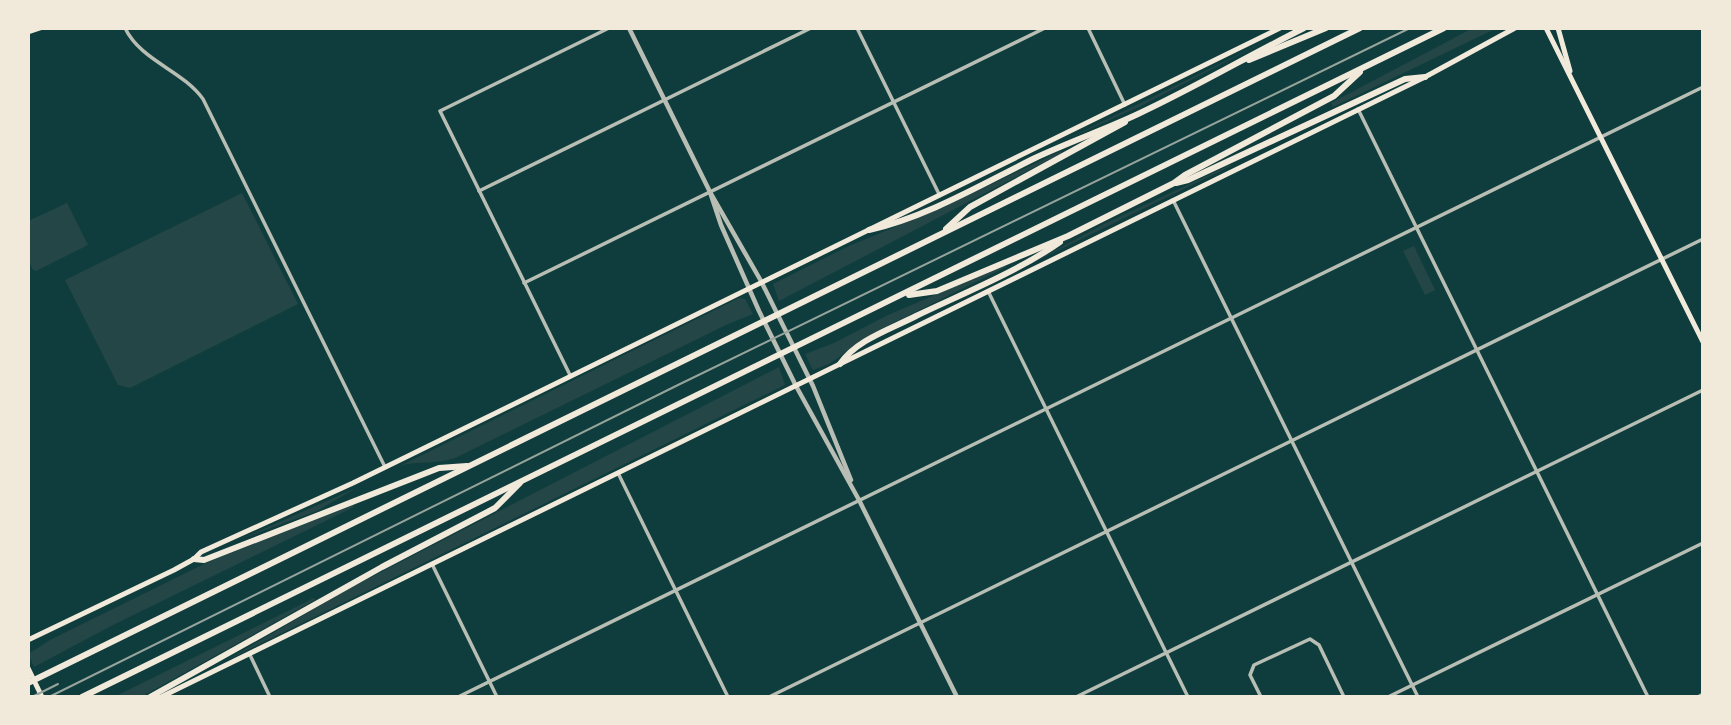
<svg xmlns="http://www.w3.org/2000/svg" width="1731" height="725" font-family="Commissioner,sans-serif">
	<rect width="100%" height="100%" fill="#0f3d3e"/>
	<g fill="#244646">
		<path d="M1473,28h24l-164,79 -2,-4z"/>
		<path d="M1274,37l-133,69 -76,34z"/>
		<path d="M1061,151l1,2 -283,148 -6,-17 76,-38 99,-41z"/>
		<path d="M1230,165l1,1 -201,98 74,-40z"/>
		<path d="M242,193l56,111 -168,84 -12,-3 -53,-105z"/>
		<path d="M67,203l21,42 -52,26 -3,-1 -5,-12v-37z"/>
		<path d="M1414,246l21,44 -10,5 -22,-44z"/>
		<path d="M1005,265l1,2 -131,65 -46,32 -16,6 -8,-16 29,-11 54,-28z"/>
		<path d="M739,298l6,1 8,15 -25,10 -273,134c-19,7 -37,2 -55,8z"/>
		<path d="M779,367l6,18 -560,276 125,-73z"/>
		<path d="M356,488l-39,23 -76,28z"/>
		<path d="M353,505l1,2 -241,118 -79,42 -6,-13 24,-15 158,-78z"/>
		<path d="M314,598l1,2 -174,97h-27z"/>
	</g>
	<g fill="none" stroke-linecap="round" stroke-linejoin="round">
		<g stroke="#b8beb3" stroke-width="3.5">
			<path d="M125,28c16,33 57,42 78,71l182,368"/>
			<path d="M857,28l82,166"/>
			<path d="M1088,28l37,77"/>
			<path d="M1358,109l290,588"/>
			<path d="M479,191l332,-163"/>
			<path d="M1173,200l245,497"/>
			<path d="M524,283l521,-255"/>
			<path d="M988,291l200,406"/>
			<path d="M570,375l-130,-264 169,-83"/>
			<path d="M618,473l110,224"/>
			<path d="M432,564l65,133"/>
			<path d="M250,655l20,42"/>
			<path d="M458,697l1245,-610"/>
			<path d="M769,697l934,-458"/>
			<path d="M1076,697l627,-307"/>
			<path d="M1261,697l-11,-22 4,-10 56,-26 9,6 25,52"/>
			<path d="M1388,697l315,-154"/>
			<path d="M1698,697l5,-3"/>
		</g>
		<g stroke="#b8beb3" stroke-width="4.5">
			<path d="M629,28l81,164 51,89 52,105 38,94"/>
			<path d="M710,192l11,33 38,86 37,75 63,114 98,197"/>
		</g>
		<g stroke="#f1e9da" stroke-width="5">
			<path d="M1546,28l157,314"/>
			<path d="M1558,28l12,43"/>
			<path d="M28,32l12,-4"/>
			<path d="M28,640l146,-70 20,-11 7,-7 152,-69 927,-455"/>
			<path d="M28,668l14,29"/>
			<path d="M161,697l1264,-620 90,-49"/>
		</g>
		<g stroke="#f1e9da" stroke-width="6">
			<path d="M1249,60l77,-32"/>
			<path d="M1176,183l12,-3 217,-101 20,-2"/>
			<path d="M946,229l24,-22 155,-85"/>
			<path d="M869,230c58,-13 113,-46 166,-72 34,-16 69,-28 103,-44 56,-26 110,-58 166,-86"/>
			<path d="M909,295l28,-4 131,-55 106,-53 11,-8 149,-79 26,-24"/>
			<path d="M840,364c16,-24 51,-35 76,-48 48,-23 101,-44 144,-74"/>
			<path d="M194,559l10,1 235,-92 28,-2"/>
			<path d="M28,683l1332,-655"/>
			<path d="M82,697l1362,-669"/>
			<path d="M150,697l232,-130 113,-59 25,-25"/>
		</g>
		<g stroke="#97a49c" stroke-width="2">
			<path d="M32,697l26,-13"/>
			<path d="M49,697l629,-312 732,-357"/>
		</g>
	</g>
	<rect width="1731" height="725" fill="none" stroke="#f1e9da" stroke-width="60"/>
</svg>
